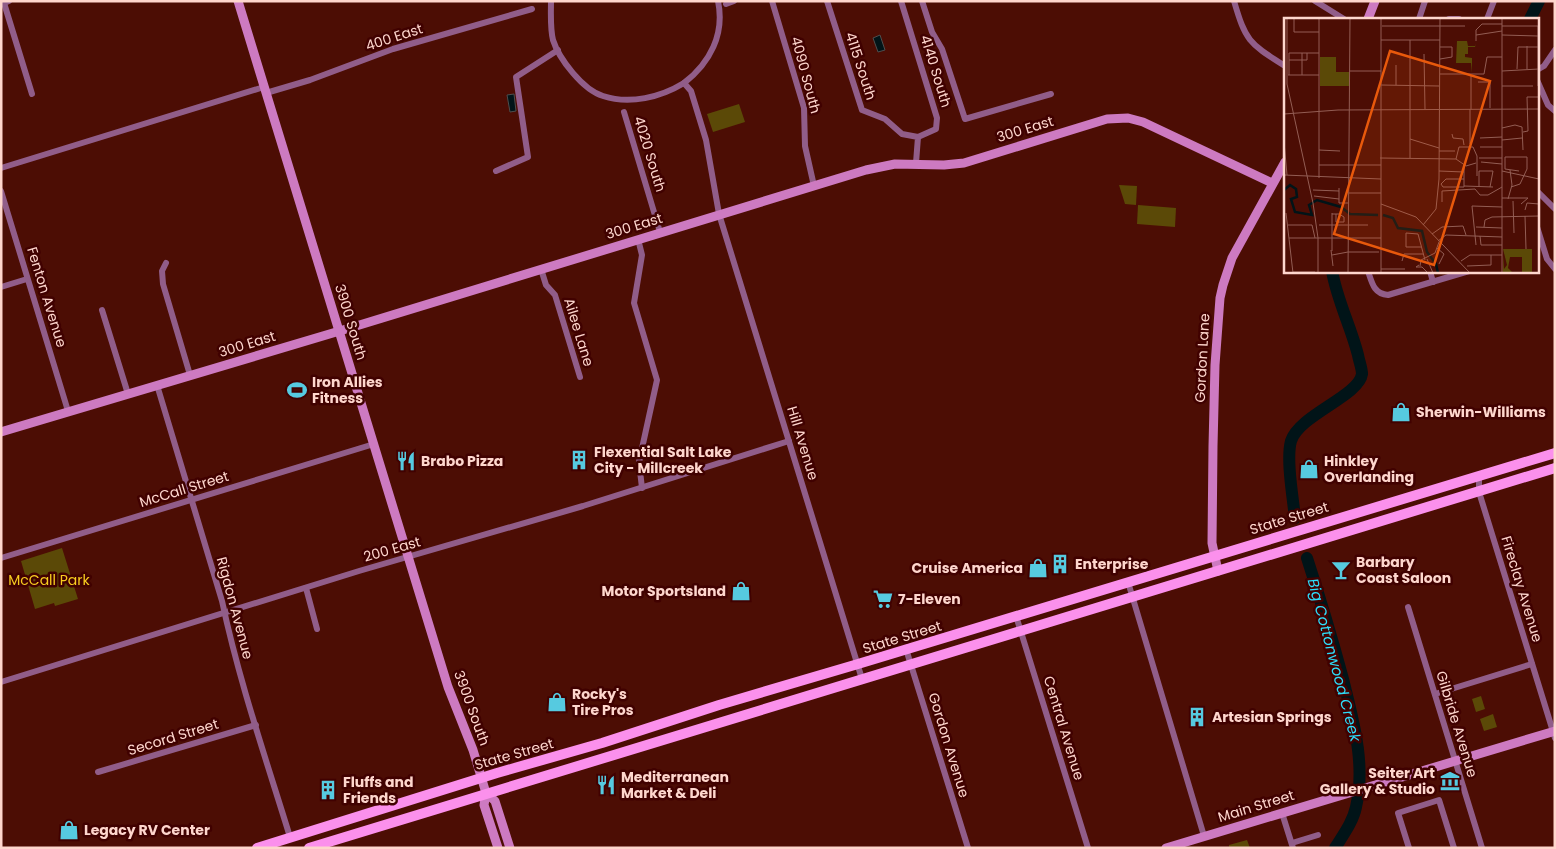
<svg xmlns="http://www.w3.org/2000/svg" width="1556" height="849" font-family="Poppins,sans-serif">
	<rect width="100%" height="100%" fill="#4c0d04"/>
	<g fill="#5b4907">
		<path d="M739,104l6,18 -32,10 -6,-18z"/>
		<path d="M1119,185l18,1 -1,19 -11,-1z"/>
		<path d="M1138,205l38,3 -1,19 -38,-3z"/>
		<path d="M62,548l16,51 -23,7 -1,-3 -19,6 -14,-48z"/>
		<path d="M1481,696l4,13 -9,3 -4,-13z"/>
		<path d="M1493,714l4,13 -13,4 -4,-12z"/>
		<path d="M1247,840l3,8h-21v-3z"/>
	</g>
	<g fill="#011418" stroke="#4d4e4e">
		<path d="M880,35l5,15 -7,2 -5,-14z"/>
		<path d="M514,94l2,17 -6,1 -3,-17z"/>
	</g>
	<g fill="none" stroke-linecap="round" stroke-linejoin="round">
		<g stroke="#011418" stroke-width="12">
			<path d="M1530,19l9,-18"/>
			<path d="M1295,518c-2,-20 -9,-59 -4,-77 8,-26 68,-45 71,-67 0,-6 -3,-13 -4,-19 -7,-28 -21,-55 -26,-84"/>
			<path d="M1307,558c13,40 25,80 36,121 10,41 23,85 13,128 -3,15 -13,28 -21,41"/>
		</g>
		<g stroke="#915d89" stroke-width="6">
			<path d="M9,1l-5,2 28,91"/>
			<path d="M551,1c0,12 -1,27 2,39 6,19 30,50 50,56 27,9 58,1 81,-13"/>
			<path d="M718,1c7,33 -8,62 -34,82l7,8 15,49 13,74 143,465"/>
			<path d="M772,1l32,107 1,38 9,40"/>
			<path d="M827,1l35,109 23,9 17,15 16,3 -2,26"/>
			<path d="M901,1l36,117 -1,11 -18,8"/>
			<path d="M922,1l10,31 10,17 23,70 86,-25"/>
			<path d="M1234,1c12,41 15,42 51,65"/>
			<path d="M1315,1l29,18"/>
			<path d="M726,4l8,-3"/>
			<path d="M1419,19l6,-18"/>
			<path d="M1449,19h10"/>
			<path d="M1487,19l7,-18"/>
			<path d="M1537,70l7,-4 11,-16"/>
			<path d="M1537,80l11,25 7,6"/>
			<path d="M266,93l44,-13 83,-31 139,-40"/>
			<path d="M624,112l36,120"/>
			<path d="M1,168l263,-81"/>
			<path d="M496,171l32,-14 -12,-80 42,-27"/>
			<path d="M1,191l67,220"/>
			<path d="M1537,191l18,18"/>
			<path d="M1537,227l10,32 8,10"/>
			<path d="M638,239l4,16 -8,48 23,77 -18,82 3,26"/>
			<path d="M166,263l-4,8 1,13 27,91"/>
			<path d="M541,269l5,16 9,10 25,82"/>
			<path d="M1368,271c4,12 6,23 20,24l81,-24"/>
			<path d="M1430,271l3,11"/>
			<path d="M1,287l26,-8"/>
			<path d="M102,310l26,84"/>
			<path d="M157,385l65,216c17,80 44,158 68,236"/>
			<path d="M1479,475v17l76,246"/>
			<path d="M1,558l373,-114"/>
			<path d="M1128,582l76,254"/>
			<path d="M306,588l11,41"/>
			<path d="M1408,607l74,241"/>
			<path d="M1016,616l72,232"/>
			<path d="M906,649l62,199"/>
			<path d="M1,682l358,-111 224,-65 206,-65"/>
			<path d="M1435,694l97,-30"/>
			<path d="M98,772l158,-47"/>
			<path d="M1282,813l11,35"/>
			<path d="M1292,843l26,-8"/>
			<path d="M1409,848l-11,-35 41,-13 15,48"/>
		</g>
		<g stroke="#cd7ac1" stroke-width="9">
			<path d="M238,1l210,686 25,63 13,43 9,8 15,47"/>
			<path d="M1368,19l7,-18"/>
			<path d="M1,432l352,-105 513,-157 29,-6 49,1 20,-2 143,-44 21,-1 15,4 129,61"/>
			<path d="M1218,571l-6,-28 1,-97 2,-81 5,-67 3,-13 9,-27 53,-96"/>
			<path d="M486,793l-2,12 14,43"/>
			<path d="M1166,848l389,-117"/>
		</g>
		<g stroke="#fb90ec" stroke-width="10">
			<path d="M257,848l240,-75 105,-30 117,-38 139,-41 697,-211"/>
			<path d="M309,848l1246,-380"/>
		</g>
	</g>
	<defs>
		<symbol id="stadium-bare" viewBox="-9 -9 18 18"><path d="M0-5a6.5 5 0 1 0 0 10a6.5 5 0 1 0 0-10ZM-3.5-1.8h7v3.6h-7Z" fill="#56cae0" stroke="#400100" stroke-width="2.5" paint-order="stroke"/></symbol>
		<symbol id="shop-bare" viewBox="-9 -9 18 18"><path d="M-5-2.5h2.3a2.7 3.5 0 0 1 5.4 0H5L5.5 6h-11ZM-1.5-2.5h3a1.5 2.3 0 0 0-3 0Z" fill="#56cae0" stroke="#400100" stroke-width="2.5" paint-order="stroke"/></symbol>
		<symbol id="building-bare" viewBox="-9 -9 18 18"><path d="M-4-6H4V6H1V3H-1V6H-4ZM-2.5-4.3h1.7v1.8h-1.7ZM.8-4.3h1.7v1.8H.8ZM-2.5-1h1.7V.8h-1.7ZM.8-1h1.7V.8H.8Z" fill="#56cae0" stroke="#400100" stroke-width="2.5" paint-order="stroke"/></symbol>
		<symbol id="restaurant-bare" viewBox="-9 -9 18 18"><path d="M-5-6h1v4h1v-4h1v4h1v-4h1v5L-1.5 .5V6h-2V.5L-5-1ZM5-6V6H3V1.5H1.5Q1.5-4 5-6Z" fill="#56cae0" stroke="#400100" stroke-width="2.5" paint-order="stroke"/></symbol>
		<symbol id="bar-bare" viewBox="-9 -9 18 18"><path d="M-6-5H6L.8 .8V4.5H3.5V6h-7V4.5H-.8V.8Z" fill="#56cae0" stroke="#400100" stroke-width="2.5" paint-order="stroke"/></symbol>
		<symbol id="supermarket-bare" viewBox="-9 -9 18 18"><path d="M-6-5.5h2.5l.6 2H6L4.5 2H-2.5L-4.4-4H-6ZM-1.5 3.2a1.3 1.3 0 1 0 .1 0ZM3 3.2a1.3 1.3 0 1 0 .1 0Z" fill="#56cae0" stroke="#400100" stroke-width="2.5" paint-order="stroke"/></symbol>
		<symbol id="museum-bare" viewBox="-9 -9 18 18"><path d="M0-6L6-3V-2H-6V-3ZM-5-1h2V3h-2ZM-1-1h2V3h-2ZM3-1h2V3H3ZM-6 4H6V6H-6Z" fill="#56cae0" stroke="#400100" stroke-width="2.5" paint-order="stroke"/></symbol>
	</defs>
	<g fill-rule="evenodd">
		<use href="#stadium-bare" x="283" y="376" width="28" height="28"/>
		<use href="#shop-bare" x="1387" y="398" width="28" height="28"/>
		<use href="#building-bare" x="565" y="446" width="28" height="28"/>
		<use href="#restaurant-bare" x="392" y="447" width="28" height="28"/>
		<use href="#shop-bare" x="1295" y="455" width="28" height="28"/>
		<use href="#building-bare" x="1046" y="550" width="28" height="28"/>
		<use href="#shop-bare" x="1024" y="554" width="28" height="28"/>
		<use href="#bar-bare" x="1327" y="556" width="28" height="28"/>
		<use href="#shop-bare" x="727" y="577" width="28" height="28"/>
		<use href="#supermarket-bare" x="869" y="585" width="28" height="28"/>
		<use href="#shop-bare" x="543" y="688" width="28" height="28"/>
		<use href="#building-bare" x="1183" y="703" width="28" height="28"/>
		<use href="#museum-bare" x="1436" y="767" width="28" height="28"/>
		<use href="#restaurant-bare" x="592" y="771" width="28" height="28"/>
		<use href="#building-bare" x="314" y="776" width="28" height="28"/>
		<use href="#shop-bare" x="55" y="816" width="28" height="28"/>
	</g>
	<g text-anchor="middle" stroke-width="5" stroke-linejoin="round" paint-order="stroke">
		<g font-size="14" fill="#fed6cd" stroke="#400100">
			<text transform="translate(394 37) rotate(-18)" y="5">400 East</text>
			<text transform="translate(861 66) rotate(72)" y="5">4115 South</text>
			<text transform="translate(936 71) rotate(73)" y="5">4140 South</text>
			<text transform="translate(806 75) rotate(75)" y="5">4090 South</text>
			<text transform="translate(1025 129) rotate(-17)" y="5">300 East</text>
			<text transform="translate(650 154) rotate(73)" y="5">4020 South</text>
			<text transform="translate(634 226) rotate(-17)" y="5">300 East</text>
			<text transform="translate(47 297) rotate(73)" y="5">Fenton Avenue</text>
			<text transform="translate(351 322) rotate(73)" y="5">3900 South</text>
			<text transform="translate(579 332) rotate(73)" y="5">Ailee Lane</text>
			<text transform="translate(247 344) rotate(-17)" y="5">300 East</text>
			<text transform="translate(1202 358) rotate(-87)" y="5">Gordon Lane</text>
			<text transform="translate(803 443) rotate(73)" y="5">Hill Avenue</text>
			<text transform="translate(184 489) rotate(-17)" y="5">McCall Street</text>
			<text transform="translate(1289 518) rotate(-17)" y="5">State Street</text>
			<text transform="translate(392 549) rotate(-16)" y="5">200 East</text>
			<text transform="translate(1522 589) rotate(73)" y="5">Fireclay Avenue</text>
			<text transform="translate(235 608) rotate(75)" y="5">Rigdon Avenue</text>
			<text transform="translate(902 637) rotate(-17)" y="5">State Street</text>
			<text transform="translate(472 708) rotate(70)" y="5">3900 South</text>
			<text transform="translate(1457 724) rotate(73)" y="5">Gilbride Avenue</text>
			<text transform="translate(1064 728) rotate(73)" y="5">Central Avenue</text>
			<text transform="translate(173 737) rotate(-17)" y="5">Secord Street</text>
			<text transform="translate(949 745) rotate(73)" y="5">Gordon Avenue</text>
			<text transform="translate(514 754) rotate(-16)" y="5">State Street</text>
			<text transform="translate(1256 806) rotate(-17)" y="5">Main Street</text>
		</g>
		<g font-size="14" font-weight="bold" fill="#fed6cd" stroke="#400100" text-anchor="start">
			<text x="312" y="387">Iron Allies<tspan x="312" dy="16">Fitness</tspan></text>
			<text x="1416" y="417">Sherwin-Williams</text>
			<text x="594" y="457">Flexential Salt Lake<tspan x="594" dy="16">City - Millcreek</tspan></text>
			<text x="421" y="466">Brabo Pizza</text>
			<text x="1324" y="466">Hinkley<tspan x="1324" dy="16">Overlanding</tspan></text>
			<text x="1356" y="567">Barbary<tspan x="1356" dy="16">Coast Saloon</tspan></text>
			<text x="1075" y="569">Enterprise</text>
			<text x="1023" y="573" text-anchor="end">Cruise America</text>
			<text x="726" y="596" text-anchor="end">Motor Sportsland</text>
			<text x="898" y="604">7-Eleven</text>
			<text x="572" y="699">Rocky's<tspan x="572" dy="16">Tire Pros</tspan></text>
			<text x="1212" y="722">Artesian Springs</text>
			<text x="1435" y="778" text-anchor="end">Seiter Art<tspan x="1435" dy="16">Gallery &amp; Studio</tspan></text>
			<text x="621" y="782">Mediterranean<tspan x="621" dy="16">Market &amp; Deli</tspan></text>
			<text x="343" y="787">Fluffs and<tspan x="343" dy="16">Friends</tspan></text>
			<text x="84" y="835">Legacy RV Center</text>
		</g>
		<g font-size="14" fill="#f9cd1f" stroke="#400100">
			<text x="49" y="585">McCall Park</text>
		</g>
		<g font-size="15" font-style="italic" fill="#2dddfa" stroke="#400100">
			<text transform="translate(1334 660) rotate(75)" y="5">Big Cottonwood Creek</text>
		</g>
	</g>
	<g transform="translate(1284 18)">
		<rect width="255" height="255" fill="#4c0d04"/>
		<path d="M173,23h10l1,5h7l1,-3 -1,4h-7v7h-3v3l7,1v15l-1,-10h-15zM36,39h16v15h13v14h-29zM219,231h29v24h-10v-16h-12l-2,11 4,4 -9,1v-18l1,14 3,-4z" fill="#5b4907"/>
		<path fill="none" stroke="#011418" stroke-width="2.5" d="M0,172l6,-5 6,4 1,8 -6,2 4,13 17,3 -3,-10 8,-5 24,7 9,7 28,1M99,197l10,3 5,10 24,3 5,21 9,12 2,9"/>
		<path fill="none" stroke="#935d54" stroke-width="1" d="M3,0v66l26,119 5,35v35M10,1v13h25M98,8h83M218,8h36v60M192,17l26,-4M218,17l36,1M97,22h59M192,23v-11l6,-6h20M18,35v22M140,36l1,55M156,41l12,-2v-10h-12M5,42h18v-7M233,51l1,-22h20M243,51v-23M66,53h31M218,53l37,-2M156,56h44l3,-17h15M4,57h31M5,57v-22h30M187,57v34M194,64h12v26M97,67l58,1M112,67v-20M218,68h31M186,91v35M0,96l54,-4 201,-1M218,110l13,-3 7,2 1,23M239,114l5,-1 -1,-34h12M168,116l1,4 10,1 1,6M196,120l22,-1M126,121l29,9M218,122l20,-2M0,124l3,33M196,129h22M35,132l21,1M155,133h16M96,140l76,1 10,7 10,-3M126,140v-118M195,140h23M172,141l3,-12h14l4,9v20M197,144l21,2M35,147h62M155,153l25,1M218,153l37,8M0,157l97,4M35,160v-160M157,166l2,3h21v-20M157,166l5,-5h18M180,168l29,1M195,169v-16h14l-3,16M227,169l9,-3 7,-15v-12h-22v12l14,2M55,170v15h9M29,172l26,1M65,175h32M30,178l25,3M218,180h26l-7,6M224,181l4,-14 -2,-15M229,183l1,32M158,184v-11l33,-2 5,6h8l14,-8M97,186l35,13 54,56M241,192l2,-7 12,1M2,195l7,60M48,195v38M48,196h7l5,3v5h-8v-8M241,198l1,33M4,207h24l3,13M35,207h49M139,207l13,-16 3,-30 1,-161M192,209l26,1M200,209l1,-7 7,-3 47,-1M148,216l10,-7 21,-1 3,9M196,218l1,9h21M5,220h92M154,223l8,-6 56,2M192,227l-4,-39 30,1M137,229h-15v-14l12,1 7,26M153,230l7,6 -5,10M47,232l2,16M64,234h31M48,237l16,-3M143,241l6,14M118,243l2,-7h19M177,243l9,-6h32M135,247l-3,2h6l6,6M136,248l1,-6 14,-7 4,-11M183,248l24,-1v-10M97,251h24M9,254h22M64,255l2,-255M97,255v-255M218,255v-255"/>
		<path fill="#e8590c" fill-opacity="0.15" stroke="#e8590c" stroke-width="2.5" d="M106,33l100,30 -56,184 -100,-31z"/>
		<rect width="255" height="255" fill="none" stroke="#fed6cd" stroke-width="2.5"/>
	</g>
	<rect width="1556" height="849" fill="none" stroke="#fed6cd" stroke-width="5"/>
</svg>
